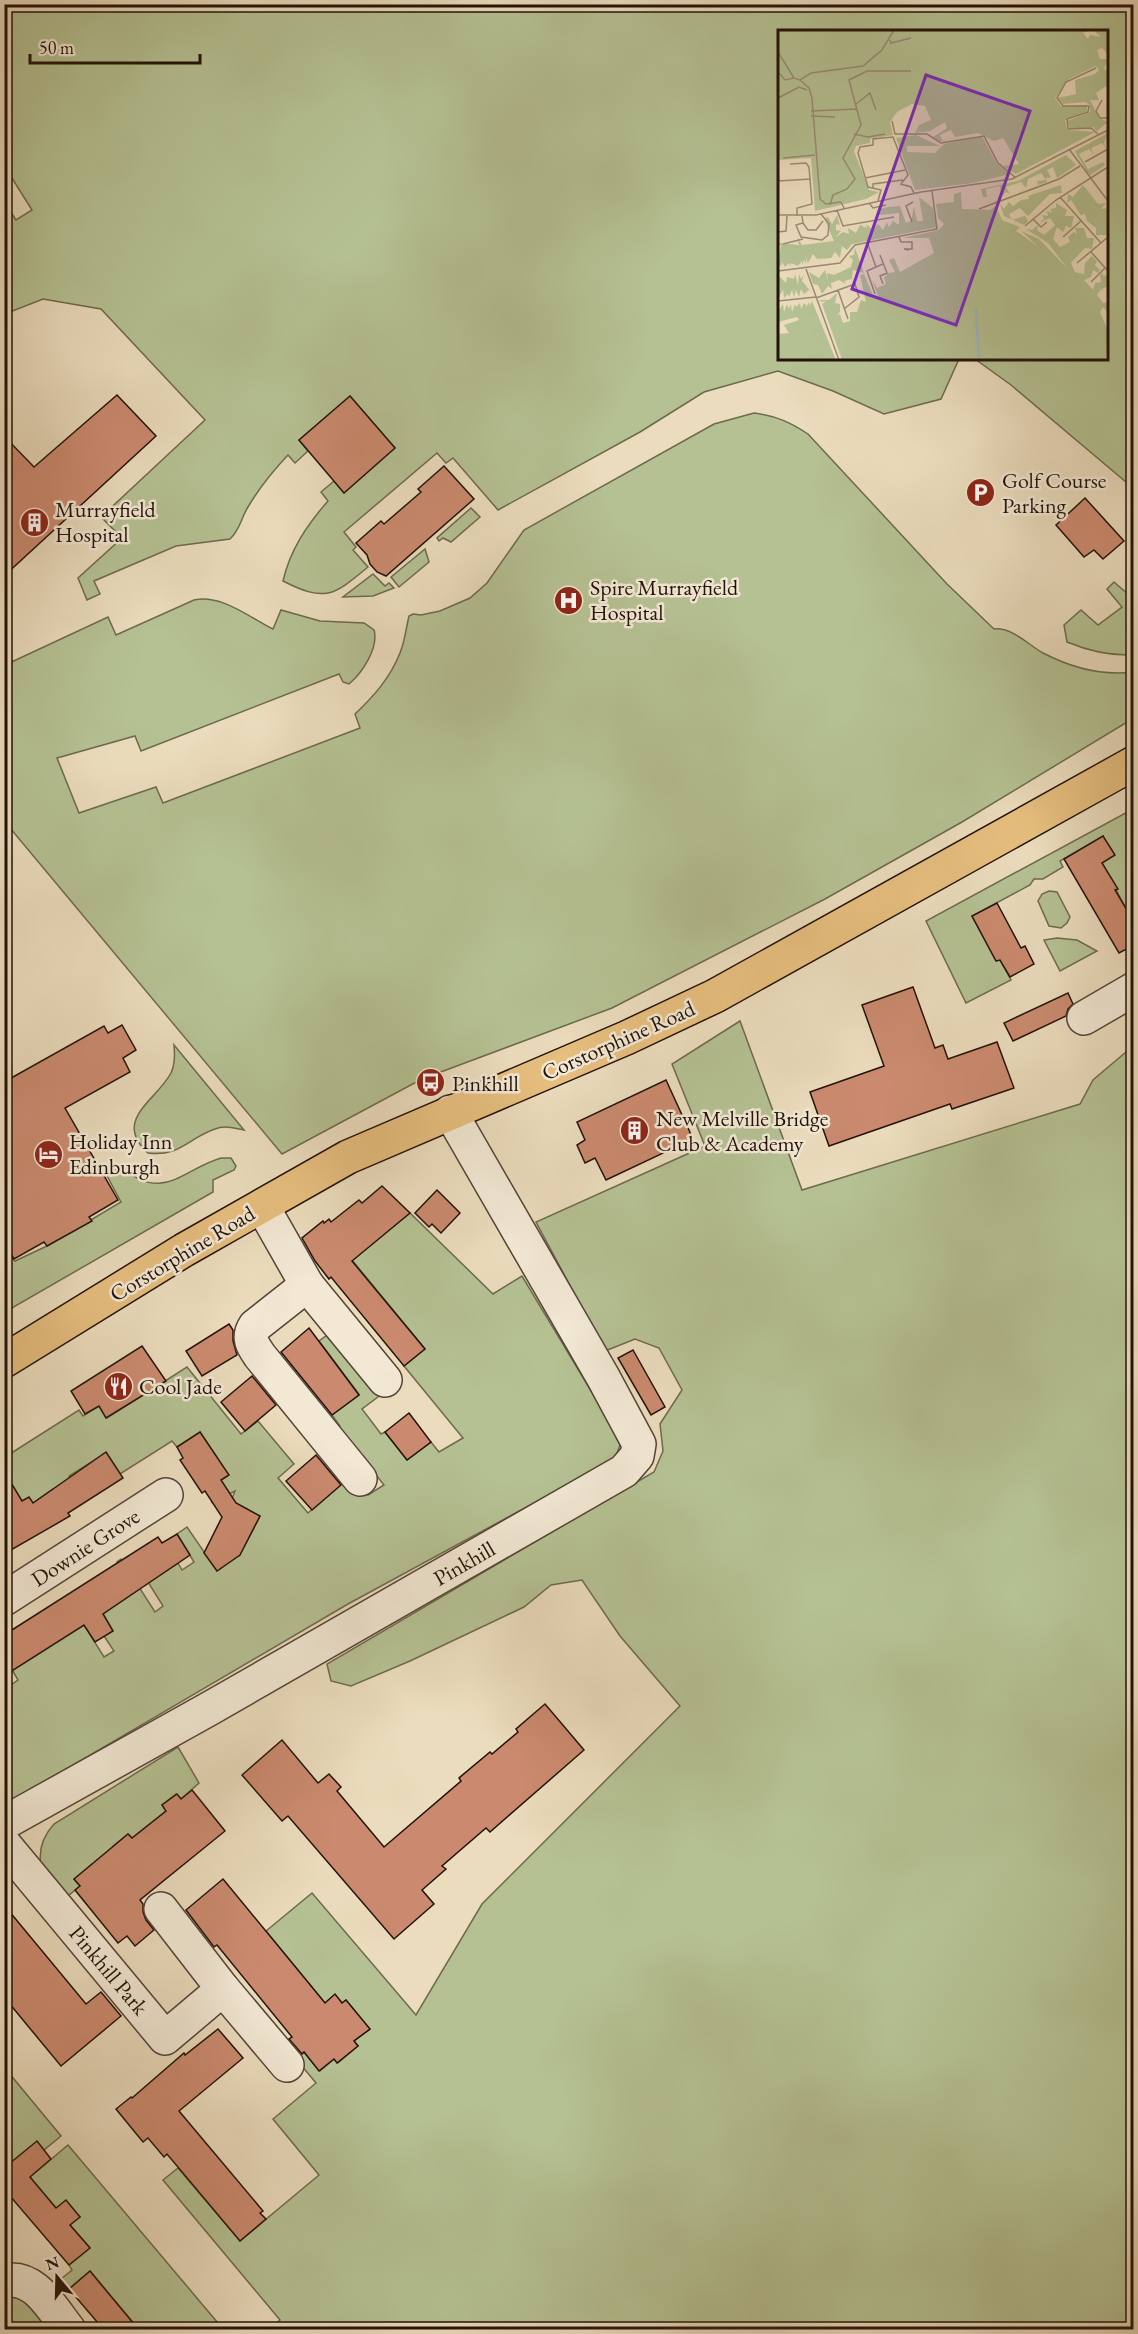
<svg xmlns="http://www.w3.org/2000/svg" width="1138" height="2334" font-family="'EB Garamond',serif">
	<rect width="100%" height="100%" fill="#ebdcbd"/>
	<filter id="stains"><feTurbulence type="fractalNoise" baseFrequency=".00333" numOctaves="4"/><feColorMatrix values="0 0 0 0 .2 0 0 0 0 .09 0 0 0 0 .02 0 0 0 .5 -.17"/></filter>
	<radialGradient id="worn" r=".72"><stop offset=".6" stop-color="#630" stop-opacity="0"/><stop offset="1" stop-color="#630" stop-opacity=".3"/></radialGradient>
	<g fill="#b5c193" stroke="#6c6a4e" stroke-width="1.5">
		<path d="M5,5h1128v483l-122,-103 -36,-26 131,-1v-326h-326v326l179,1 -18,40 -57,15 -51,-23 -55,-20 -74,21 -64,40 -142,78 -45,-52 -7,5 -9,-10 -93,79 12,15 -3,3 15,17c-34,28 -42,36 -85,14 7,-31 24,-56 45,-80l-7,-9 13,-11 10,12 51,-45 -45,-52 -51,44 9,11 -13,12 -7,-8c-15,16 -29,33 -40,52 -7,11 -8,23 -18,32l-54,7 -82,35 6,13 -13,6 -9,-22 44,-40 -21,-21 104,-97 -104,-111 -58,-10 -38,15 -1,-112 12,18 16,-10 -27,-43z"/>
		<path d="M754,413c22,3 36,9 54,21l139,150 47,45c18,-2 33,15 49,24 29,15 59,23 90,19v40l-4,9 -167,101 -137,77 -213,109 -190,71 -140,75 -277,-332v-157l103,-48 8,18 78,-35c27,-6 55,17 79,29l8,-19 39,11 44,2 10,7c5,18 -12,43 -25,54l-6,-2 -4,-8 -198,77 -6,-15 -78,22 22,55 77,-26 7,16 197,-75 -5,-14c19,-18 35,-36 45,-61 5,-12 6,-25 9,-37l4,-2 8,1 19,-4 30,-13 17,-15 37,-53 190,-106z"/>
		<path d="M471,508l9,9 -29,25 -8,-4 -4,3 -2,-3z"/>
		<path d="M425,549l4,13 -30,25 -8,-10z"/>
		<path d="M373,574l12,12 4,-3 5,5 -21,8 -30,1z"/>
		<path d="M1114,582l15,13 4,-4v64c-24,1 -44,-4 -66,-13l-3,-17 17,-15 17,15 24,-18 -15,-18z"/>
		<path d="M1133,809v113l-31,-59 1,-27 -43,25 3,6 -20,12h-9l-4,6 -58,31 24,45 4,-1 11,20 -45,23 -40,-82z"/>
		<path d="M1049,891l8,1 13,25 -3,6 -6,5 -12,-2 -11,-25 4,-7z"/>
		<path d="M1057,938l20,2 20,11 -37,20 -16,-31z"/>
		<path d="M740,1021l62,169 278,-86 13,-24 40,-34v1283h-863l10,-9 -117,-140 15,-12 62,73 79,-66 -46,-56 43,-36 -20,-24 8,-7 16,19 14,-12 4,4 20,-17 -4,-5 16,-12 -24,-29 -4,3 -7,-8 -10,8 -59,-72 46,-38 104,122 66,-111 198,-198 -60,-70 -38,-56 -31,5 -27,22 -114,54 -59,25 -20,-5 -4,-17 327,-192 9,-21 -3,-27 22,-34 -23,-42 -24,-9 -30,12 -69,-129 169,-76 -33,-82z"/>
		<path d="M174,1045l70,85c-9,-2 -20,-5 -29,-1 -27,9 -35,28 -67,24 -36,-33 8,-52 23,-80 4,-8 4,-18 3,-28z"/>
		<path d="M221,1158h10l5,8 -2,4 -21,10v12l-208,120v-57l2,-1 8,7 34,-16 72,-43 -15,-28 15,-7c43,36 60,3 100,-9z"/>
		<path d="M410,1213l83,81 29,-18 95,158 3,11 -5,14 -267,145 -343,201v-116l13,-9 -7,-12 73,-43 20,32 10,-6 -10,-15 9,-5 -10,-17 33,-23 -19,-29 4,-3 34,53 8,-6 -15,-24 30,-19 4,7 12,-8 -17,-28 10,-7 30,44 8,-6 -5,-19 19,10 21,-40 -29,-15 4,-10 -23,11 9,-22 7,-5 -28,-43 -23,15 -5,-6 -52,33 -14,-21 -37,23 4,7 -20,6 -20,14 -12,-1 -16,-25 4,-3 -4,-8v-9l74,-47 4,6 16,-10 8,12 80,-51 54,67 17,-13 36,43 -16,14 30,35 44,-38 16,20 16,-10 -45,-57 1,-2 -8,-11 27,-21 -40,-53 11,-8 52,61 -20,15 19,25 4,-2 22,28 24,-18 8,10 24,-14 -59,-72 21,-17 -73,-89z"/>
		<path d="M178,1747l21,36 -18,16 -5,-5 -14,11 4,6 -34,27 -4,-4 -15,12 4,5 -18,8 -25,20 6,7 -12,10 -27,-30c-3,-17 2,-30 13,-42z"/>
		<path d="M4,2067l57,69 -17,14 -32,12 -7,-10z"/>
		<path d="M68,2145l155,184h-75l-5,-6 -6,4 -47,-56 -21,18 -8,-10 11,-9 -3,-5 21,-17 -20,-23 10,-8 -24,-9 -26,-31z"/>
		<path d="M5,2296l15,1 38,33h-53z"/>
	</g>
	<g fill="#cb8a6f" stroke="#221209" stroke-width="1.5">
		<path d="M117,395l39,41 -152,140v-140l30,31z"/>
		<path d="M350,396l45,52 -51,45 -45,-53z"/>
		<path d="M444,466l30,33 -88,77 -9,-4 -7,-8 -3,-9 -11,-12 25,-22 3,3 37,-32 -3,-3z"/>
		<path d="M1085,498l39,43 -21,18 -9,-9 -10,7 -28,-32z"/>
		<path d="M1103,836l12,19 -13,8 16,26 -3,1 19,32v23l-15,8 -55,-94z"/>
		<path d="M997,903l24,45 4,-2 9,18 -24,13 -10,-17 -4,1 -24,-45z"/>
		<path d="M913,987l22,61 8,-3 5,14 49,-17 17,46 -62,21 -2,-5 -121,42 -19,-54 74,-26 -22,-61z"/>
		<path d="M1068,993l5,11 -5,5 -2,7 -53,25 -9,-18z"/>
		<path d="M122,1025l14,25 -13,8 7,14 -65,36 53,92 -29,17 3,4 -45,25 -3,-4 -30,17 -10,-17v-160l100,-56 4,7z"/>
		<path d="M666,1080l27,59 -87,41 -11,-22 -10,5 -8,-18 8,-5 -8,-18z"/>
		<path d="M382,1186l28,27 -58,48 73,88 -21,17 -73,-89 -2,2 -14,-18 -13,-23 21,-17 1,2 5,-4 2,3 28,-22 3,3z"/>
		<path d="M437,1190l23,23 -19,20 -9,-9 -3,3 -14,-14z"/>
		<path d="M229,1324l4,6v11l4,14 -35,21 -16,-25z"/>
		<path d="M309,1328l50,67 -27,20 -51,-63z"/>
		<path d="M142,1346l24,35 -60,37 -7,-12 -14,8 -14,-23z"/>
		<path d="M633,1350l32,57 -14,8 -33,-57z"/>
		<path d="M252,1376l24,29 -31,26 -24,-29z"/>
		<path d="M409,1413l22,29 -24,18 -22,-28z"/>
		<path d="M200,1432l29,43 -8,5 15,23 24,13 -20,39 -23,16 -13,-18 18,-36 -17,-26 -3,2 -22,-33 3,-2 -6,-11z"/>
		<path d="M106,1452l17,26 -55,35 2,3 -66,38v-83l18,30 7,-4 4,6z"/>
		<path d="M316,1455l25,30 -29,25 -26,-29z"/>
		<path d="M177,1534l13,21 -87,59 10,17 -18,11 -11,-17 -80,51v-41l154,-98 4,6z"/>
		<path d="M545,1704l39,46 -94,82 -4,-4 -44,38 4,3 -24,21 12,14 -40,35 -106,-123 -6,5 -40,-46 40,-35 36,43 11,-9 12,13 -4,4 47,56 77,-66 -2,-3 31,-26 2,2 26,-22 -2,-3z"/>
		<path d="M192,1790l33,41 -85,69 3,4v8l3,8 8,10 -19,16 -8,-10 -9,7 -43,-53 5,-4 -6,-7 54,-45 4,4 34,-27 -4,-6 15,-11 4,5z"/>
		<path d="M223,1879l102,124 10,-9 7,9 4,-3 24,29 -16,12 4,5 -21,17 -3,-4 -15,12 -15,-19 -2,2 -13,-15 3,-2 -75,-92 -3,2 -28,-37z"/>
		<path d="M4,1905l82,99 15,-12 20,24 -60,50 -57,-69z"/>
		<path d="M218,2029l25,29 -64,53 84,100 -3,2 6,6 -26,22 -73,-87 -3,3 -16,-19 -5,4 -27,-33 15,-12 1,1 52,-45 1,2z"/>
		<path d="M37,2141l14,18 -21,18 26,31 10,-8 14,17 -10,8 20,23 -21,17 -65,-76v-21z"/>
		<path d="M90,2271l14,17 35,42h-35l-35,-41z"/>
	</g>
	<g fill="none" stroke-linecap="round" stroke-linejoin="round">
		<defs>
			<g id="minor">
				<path d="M1084,1018l50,-29"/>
				<path d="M262,1206l45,79 78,95"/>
				<path d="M307,1285l-52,41c-8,12 -2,20 5,30l100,123"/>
				<path d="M4,1599l162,-104"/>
				<path d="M4,1823l203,-113 417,-239 13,-15 2,-12 -36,-67 -153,-265"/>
				<path d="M4,1844l161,194 58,-49"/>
				<path d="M161,1909l62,80 64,76"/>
				<path d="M4,2281c31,-7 48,28 65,49"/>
			</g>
			<path id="major" d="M4,1361l180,-111 164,-93 278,-119 89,-42 419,-233"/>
		</defs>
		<use href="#minor" stroke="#544436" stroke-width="36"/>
		<use href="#major" stroke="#221209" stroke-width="36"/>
		<use href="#minor" stroke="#f2e8d4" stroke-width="33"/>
		<use href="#major" stroke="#e6be7e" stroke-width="33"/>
	</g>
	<defs>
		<symbol id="parking-disc" viewBox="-11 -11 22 22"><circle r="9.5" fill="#8f2418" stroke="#f2e8d4"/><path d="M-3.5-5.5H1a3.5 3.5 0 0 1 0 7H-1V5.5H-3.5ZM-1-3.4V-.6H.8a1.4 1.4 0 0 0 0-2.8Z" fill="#fff"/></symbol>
		<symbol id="building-disc" viewBox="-11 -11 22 22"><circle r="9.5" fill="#8f2418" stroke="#f2e8d4"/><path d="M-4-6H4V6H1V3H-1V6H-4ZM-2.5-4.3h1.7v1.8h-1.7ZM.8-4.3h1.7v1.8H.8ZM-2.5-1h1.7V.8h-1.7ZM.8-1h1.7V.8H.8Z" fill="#fff"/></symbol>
		<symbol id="hospital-disc" viewBox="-11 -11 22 22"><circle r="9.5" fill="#8f2418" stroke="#f2e8d4"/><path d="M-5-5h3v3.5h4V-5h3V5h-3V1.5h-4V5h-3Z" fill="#fff"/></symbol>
		<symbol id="bus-disc" viewBox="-11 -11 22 22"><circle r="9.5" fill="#8f2418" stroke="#f2e8d4"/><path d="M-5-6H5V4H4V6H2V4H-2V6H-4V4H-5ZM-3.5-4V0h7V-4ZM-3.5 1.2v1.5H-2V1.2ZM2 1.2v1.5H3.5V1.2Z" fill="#fff"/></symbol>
		<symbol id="hotel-disc" viewBox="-11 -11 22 22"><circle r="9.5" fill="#8f2418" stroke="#f2e8d4"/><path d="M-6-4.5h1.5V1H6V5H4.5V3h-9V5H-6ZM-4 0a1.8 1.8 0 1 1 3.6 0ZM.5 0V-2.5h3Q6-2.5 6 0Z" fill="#fff"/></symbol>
		<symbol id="restaurant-disc" viewBox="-11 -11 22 22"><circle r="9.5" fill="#8f2418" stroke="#f2e8d4"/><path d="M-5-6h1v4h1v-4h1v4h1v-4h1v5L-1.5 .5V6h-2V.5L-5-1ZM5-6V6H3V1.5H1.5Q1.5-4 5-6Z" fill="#fff"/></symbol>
	</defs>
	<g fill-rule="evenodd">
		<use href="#parking-disc" x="964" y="476" width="33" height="33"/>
		<use href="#building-disc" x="18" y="506" width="33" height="33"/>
		<use href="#hospital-disc" x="552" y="584" width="33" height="33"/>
		<use href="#bus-disc" x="414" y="1066" width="33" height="33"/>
		<use href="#building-disc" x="618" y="1114" width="33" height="33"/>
		<use href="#hotel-disc" x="32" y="1138" width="33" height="33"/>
		<use href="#restaurant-disc" x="102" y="1370" width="33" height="33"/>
	</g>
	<g text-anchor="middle" stroke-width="5" stroke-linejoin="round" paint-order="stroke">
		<g font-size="22" fill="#221209" stroke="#f2e8d4" text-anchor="start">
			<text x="1002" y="488">Golf Course<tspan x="1002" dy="25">Parking</tspan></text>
			<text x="55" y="517">Murrayfield<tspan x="55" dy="25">Hospital</tspan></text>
			<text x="590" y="595">Spire Murrayfield<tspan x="590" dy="25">Hospital</tspan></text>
			<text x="452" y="1091">Pinkhill</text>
			<text x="656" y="1126">New Melville Bridge<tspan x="656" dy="25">Club &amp; Academy</tspan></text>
			<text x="69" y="1149">Holiday Inn<tspan x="69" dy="25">Edinburgh</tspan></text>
			<text x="139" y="1394">Cool Jade</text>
		</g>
		<g font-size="22" fill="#221209" stroke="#f2e8d4">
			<text transform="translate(618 1040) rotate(-24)" y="8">Corstorphine Road</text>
			<text transform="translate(182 1253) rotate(-31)" y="8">Corstorphine Road</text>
			<text transform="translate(85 1547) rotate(-33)" y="8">Downie Grove</text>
			<text transform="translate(464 1563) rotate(-30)" y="8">Pinkhill</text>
			<text transform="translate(109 1970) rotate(50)" y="8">Pinkhill Park</text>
		</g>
	</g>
	<g transform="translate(778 30)">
		<rect width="330" height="330" fill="#ebdcbd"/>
		<path d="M0,0h312l-7,3 5,6 2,-4 11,2 -8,-7h15v24l-6,-6 -5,2 3,9h8l-4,10 4,2v14l-12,8 3,7h-9l9,18 9,4 -11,9 -4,-4 -23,2 -3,-8 23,-9v-7l-5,-3 -22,2 -5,-6 18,-4 -1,-14 20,-6 4,-4 -3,-4 -27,13 -14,19 6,8 26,-1v6l-22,9 2,10 28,2 -79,42 -13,-8 16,-2 -16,-26 -9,3 -16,-8 -23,4 -4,-7 -11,5 2,5h5l-7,1 -7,-4 14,-9 -2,-6 -15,9 -15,2 4,-8 12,-5 -6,-14 -13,-2 -15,8 -7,10 3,13 -23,4v4l-14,3 -2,5 15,39 10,2 -13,7 -51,12 -4,-53 -33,2zM330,103l-4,10 2,5 -4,-5 -11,5 3,7 -5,-6 -10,5 9,15 15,-7 2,3 -16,11 -14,-25zM138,105l24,11h-33v6l28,1 9,-9 38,-8 15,28 13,10 -37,9 -58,7 -19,-52zM288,125l10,10 -19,13 -4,-11 -6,3 4,8h-5l1,4 -9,3 -1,-4 9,-1 -5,-7 -13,6 -2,9 -5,-6 -15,5 4,7 -4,-2 -5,5 -1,-11 -14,3 1,8h-4l-2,-8 37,-8zM283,155l1,8 -12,1 -22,22 -8,-8 -11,6 3,6 13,-4 3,5 -4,4 -20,-9 -4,-12 4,5 5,-7 4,4 8,-6 8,-1 -1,-3zM305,155l15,19 8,-1 -5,6 7,-1 -1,27h-11v-7l-9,-7 -2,-7 -4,1 -10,-15 -4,3 1,-9 5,3zM183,162l1,17 28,1 6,-4 6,14 18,7 -4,4 23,16 -18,-16 18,8 29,30 -20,-26 -22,-14 6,1 6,-5 -1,5 7,5 8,-7 3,-3 -5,-7 -11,5 5,-4 -2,-4 6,1 -1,-5 5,2 -2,-4 6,-1v-5l11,7 -2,6h9l-3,12 -5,-2 -3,6 -6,-5 -4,12 7,8 10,-5 -2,-5 6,-5 3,2 -2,-6h9l3,10h7l-2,11 -7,-1 -14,15 4,9 9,2 1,-11 7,-7 5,5 -2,4 5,5 -2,3 -5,-3 -2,7 -7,3 9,10 2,-7 6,-1 -1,-7 4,-3 -2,3 6,1v10l-6,3 3,3 -4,-3 -4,6 6,8 5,-1v11l-5,-6 -3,5 8,19 -2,29h-264l-20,-56 4,-3 -5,1 -1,-2h9l8,-7 -2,10 5,1v8l-3,3 3,-1 3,9 7,-2v-9h7l4,-12 5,2 -6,-27 4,-1 10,24 4,-2 -6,-16 5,8 9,-4 -2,-6 4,-5 7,-1 -6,-12 5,-2 6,14 34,-19 -5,-15h-26l36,-8 5,-6 -6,-6 -2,-14 18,-2v-8zM141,167l14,11 4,19 -85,17 -5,6 -5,-4 -2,12 -5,-6 -4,6 -14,1 -4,-5 -5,9 -3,-8 2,9 -3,-4 -2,5v-4l-4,5 -7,-3 -1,4 -1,-4 -4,4 -3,-5 -1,5 -3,-4 3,-17 -3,-3 21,2 -2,-8 5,8 32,-4 -10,-23 4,-1 4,7 5,-9 3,10 -4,-1v6l5,1 -6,7 8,-6 6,2 -1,-6 8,5 4,-8 7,3 -1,-4 7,6 5,-6 5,6 4,-8 2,5 4,-6 6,4v-12l-20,2 1,-6 8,-2 12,-1 6,17 5,-2 3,-14 3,14h6zM77,218l9,25 -11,-3 -1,9 -8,2 2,3 -7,-4 -8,3 1,6 -4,-3 -6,8 -4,-9 -5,-1 -4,-12 10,6 6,-8 3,11 -1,-8 7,2 17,-8 2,-7 -4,-4 5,-1zM17,244l3,11 1,-11 2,5 3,-5 -2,7 10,12 -3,-3 -5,4 -3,-5 -2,8 -3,-7 -2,7 -2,-7 -3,7 -1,-3 -4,4 -1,-8 -4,7 -1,-22 8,8 1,-6 7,2zM34,271l24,59h-58v-26l11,-1 -5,-8 15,-5 -2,-3 -19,5v-18l1,6 4,-6 1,8 3,-8 2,5 2,-5 1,8 3,-8 1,3 4,-4 1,6 3,-6 3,3 2,-4 1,4z" fill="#b5c193"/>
		<path fill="none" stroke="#9fb8bd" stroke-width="3" d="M198,279l3,50"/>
		<path fill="none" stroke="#9b8b75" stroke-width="1.5" d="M112,10l1,3 20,-5M0,22l16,26 6,2 11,-7 52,-7 19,-16 12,-20M318,38l-30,14 -9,16 6,8h26l-1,6 -21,7 1,10 23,-1 7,6M0,42l7,8 9,-2M22,50l9,8 3,10 8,101 6,5 15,-2 3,6M0,68l21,-11 8,3M324,70l-6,11 4,7h8M78,74l14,-11 6,17M33,81l46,-2M33,86l24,1M114,91l3,13h32l14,9 43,-7 14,27 18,15M76,104l14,3 17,-3M291,119l39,52M5,128l32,-3M307,132l23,-13M12,134l16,-1 3,4 3,37 -15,4v8M0,144l1,7 31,-2M87,148l40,-8M95,159v-5l30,-4M282,167l41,46M100,171l3,-11 -13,-3 -10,-34 2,-6 13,-2v-6l20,-2 15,38 -7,9 10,3 3,6M91,173l4,5 13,-3M52,175l3,-10 14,-6 8,-10 -12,-21 18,-33 -12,-45 18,-9h44M201,179l80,-30 21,-13M59,180l6,16 51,-9M0,185h38l105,-23 91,-13 96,-49M24,186l1,7 -7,2 5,12 21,3 6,-5 1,-11 -8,-10M255,189l8,8 6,-5M134,192l-6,-16 7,-4M25,193l5,7h8l7,-9M247,196l31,-26 52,-33M0,202l8,-1 1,-15M121,207l2,5h11v7h-8l5,1M285,207l18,-16M89,212l9,25 7,-3M5,214l20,-5M313,222l17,19M102,225l7,18 -7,3 3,8M299,233l31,-26M28,239l33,91M0,241l62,-8 15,-18 82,-16 -5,-38M313,252l14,-14M60,260l10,29M97,264l-8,-23 9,-4M38,268l39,-14 4,13 -15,12M0,271l38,-4"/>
		<path fill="#7b2cbf" fill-opacity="0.15" stroke="#7b2cbf" stroke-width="3" d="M148,45l104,36 -74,214 -104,-36z"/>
		<rect width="330" height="330" fill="none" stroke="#221209" stroke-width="3"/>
	</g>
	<rect width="1138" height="2334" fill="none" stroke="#ebdcbd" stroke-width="24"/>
	<rect x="6" y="6" width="1126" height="2322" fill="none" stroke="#221209" stroke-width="3"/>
	<rect x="12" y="12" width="1114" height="2310" fill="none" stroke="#221209" stroke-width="1.5"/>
	<g transform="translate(57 2277) rotate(341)" stroke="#f2e8d4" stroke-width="4.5" paint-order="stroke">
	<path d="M0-4.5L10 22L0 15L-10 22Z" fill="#221209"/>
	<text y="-9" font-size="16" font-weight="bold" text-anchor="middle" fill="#221209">N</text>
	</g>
	<path d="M30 54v9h170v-9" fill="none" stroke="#221209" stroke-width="3"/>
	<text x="39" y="54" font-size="18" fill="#221209" stroke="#f2e8d4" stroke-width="4.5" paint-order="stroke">50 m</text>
	<rect width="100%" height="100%" filter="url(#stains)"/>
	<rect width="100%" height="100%" fill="url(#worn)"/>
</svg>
